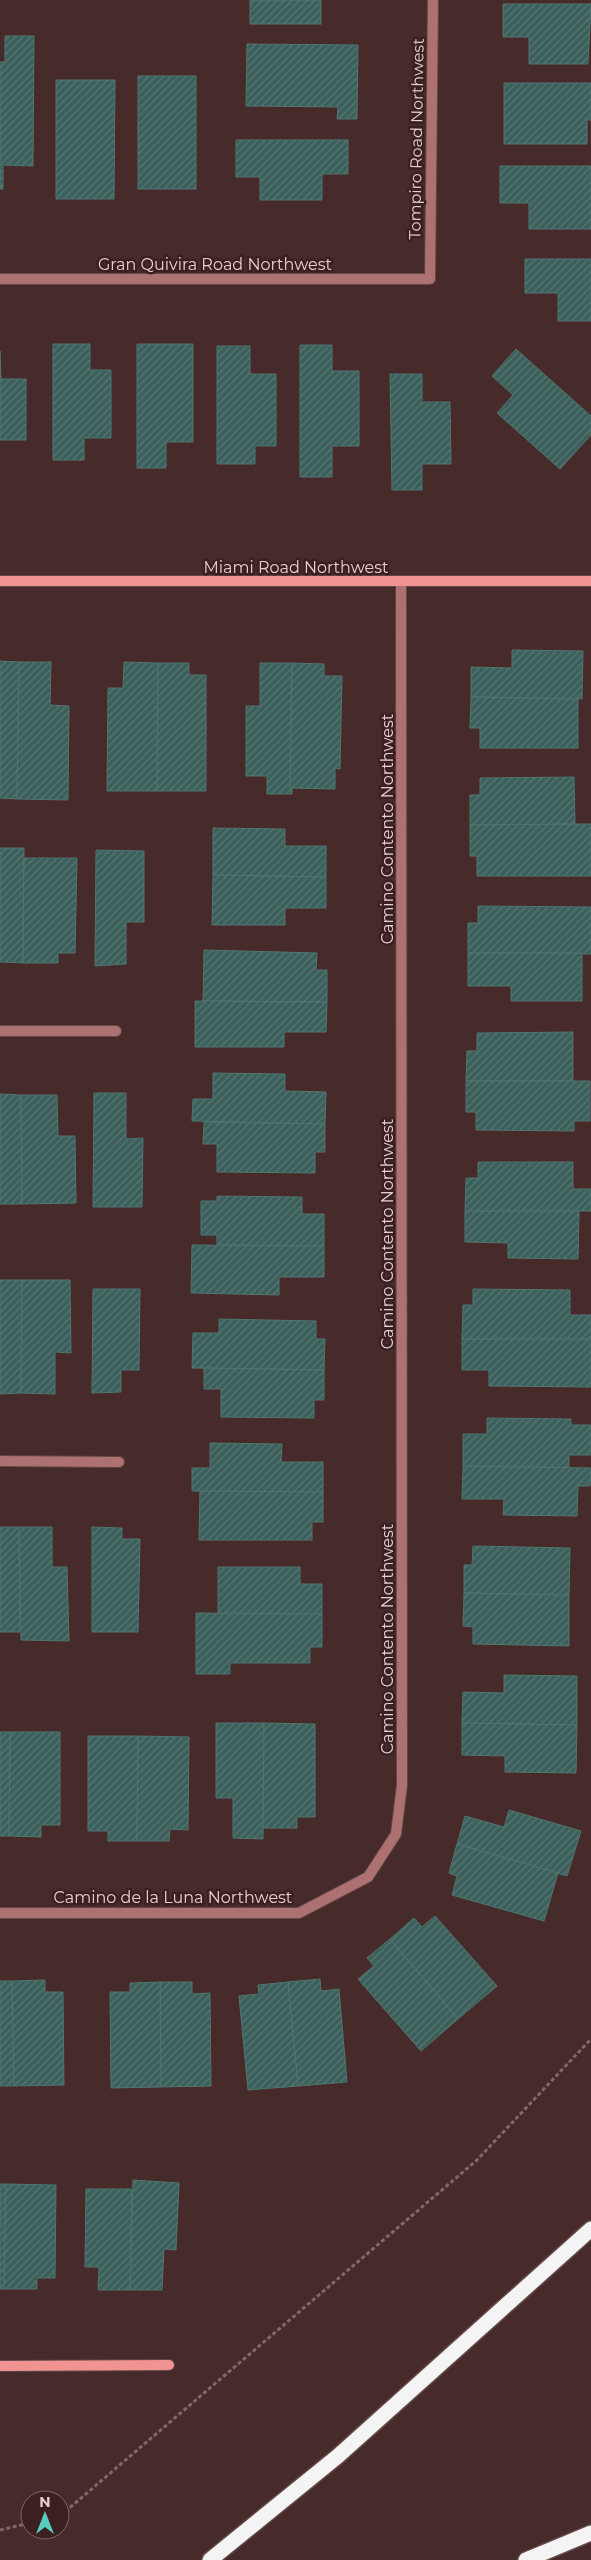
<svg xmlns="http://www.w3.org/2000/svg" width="591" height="2560" font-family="Montserrat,sans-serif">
	<defs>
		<pattern id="building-hatch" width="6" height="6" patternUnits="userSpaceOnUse" patternTransform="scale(1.25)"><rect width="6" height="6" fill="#3b605b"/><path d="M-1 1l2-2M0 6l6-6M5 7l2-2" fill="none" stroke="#577672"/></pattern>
	</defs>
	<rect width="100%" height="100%" fill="#472a2a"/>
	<g fill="url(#building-hatch)" stroke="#507570">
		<rect x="250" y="0" width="71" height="24"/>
		<path d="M503,4h88l-3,60h-59v-27h-26z"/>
		<path d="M5,36h29l-1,130 -30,-1v24h-3v-127h5z"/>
		<path d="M247,44l111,1 -1,74h-20l1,-12 -92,-1z"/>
		<rect x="138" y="76" width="58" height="113"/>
		<path d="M56,80h59l-1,119h-58z"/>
		<path d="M504,83h87v37h-4v24h-83z"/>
		<path d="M236,140h112v34h-26v26h-62v-23h-24z"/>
		<path d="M500,166h91v63h-62v-26h-29z"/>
		<path d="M525,259h66v62h-33v-28h-33z"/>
		<path d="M53,344h37v26h21v68h-27v22h-31z"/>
		<path d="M137,344h56v98h-27v26h-29z"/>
		<path d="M300,345h32v26h27v75h-27v31h-32z"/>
		<path d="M217,346h33v28h26v72h-21v18h-38z"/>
		<path d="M516,349l75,67v19l-31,34 -63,-56 16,-18 -21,-19z"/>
		<path d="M0,351l1,28h25v61h-26z"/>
		<path d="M390,374h32v28h28l1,62h-29v26h-30z"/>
		<path d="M512,650l71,1 -1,48 -111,-2v-30l41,1z"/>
		<path d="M0,661l19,1 -2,137 -17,-1z"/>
		<path d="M19,662h32l-1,43 19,1 -1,94 -51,-1z"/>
		<path d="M124,662l34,1 -1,128h-50l1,-103h15z"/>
		<path d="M158,663h31v12h17v116h-49z"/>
		<path d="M260,663h32v131h-25v-18h-21v-70h14z"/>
		<path d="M292,663l32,1v12h18l-2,93 -5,-1v21l-45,-1z"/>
		<path d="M471,697l107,2v49h-98v-20h-10z"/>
		<path d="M574,777l1,47 -105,1v-30h10v-17z"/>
		<path d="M575,824h16v52h-114v-20h-7v-31z"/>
		<path d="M213,828l72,1v17h41v31l-113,-2z"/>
		<path d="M0,848h24l-1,115 -23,-1z"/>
		<path d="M96,850l48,1v71h-18v42l-31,2z"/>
		<path d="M24,858h53l-2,95h-17v10h-35z"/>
		<path d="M213,875l113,2v31h-41v17h-73z"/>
		<path d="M478,906l113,1v47l-123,-1v-30h10z"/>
		<path d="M204,950l113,3 -1,17h11v32l-124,-1z"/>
		<path d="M468,953h114v48h-71v-15h-43z"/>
		<path d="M195,1001l132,1 -1,30h-42v15h-89z"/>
		<path d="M573,1032v49h-107l1,-30h10v-18z"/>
		<path d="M213,1073l72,1v17l41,1 -1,32 -133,-3 1,-22h20z"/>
		<path d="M466,1081h124v40h-16v10l-98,-1v-18h-10z"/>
		<path d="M94,1093h32v46l17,-1 -1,69h-49z"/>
		<path d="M0,1094l21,1 1,109h-22z"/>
		<path d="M21,1095h36l1,41h17l1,67 -54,1z"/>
		<path d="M204,1122l121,2v28h-10v21l-98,-1v-28h-14z"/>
		<path d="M478,1162h95v27h18v22h-126l1,-33h12z"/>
		<path d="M217,1196l85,1v17h22v32l-107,-1v-10h-16v-34h16z"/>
		<path d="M465,1211h114l-1,48 -70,-1v-15l-43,-1z"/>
		<path d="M192,1245l132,1v31h-45v18l-88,-2z"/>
		<path d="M0,1280h22l-1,113 -21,1z"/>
		<path d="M22,1280h48l1,73 -16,-1v42l-34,-1z"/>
		<path d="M93,1289h47l-1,81h-18v22l-29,1z"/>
		<path d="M473,1289l97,1v25h21v24h-129l1,-34h10z"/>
		<path d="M219,1319l97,2v18h9l-1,31 -132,-2 1,-35h26z"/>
		<path d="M462,1339h129v48l-102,-1v-16h-27z"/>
		<path d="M204,1368l120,2v30h-10v18l-93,-1v-28h-17z"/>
		<path d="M487,1418l84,1v6h20v30h-22v13l-106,-2v-32h24z"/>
		<path d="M210,1443l72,1 -1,18h42v30l-131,-1v-23h18z"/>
		<path d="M463,1466l128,2 -1,18h-12l-1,30 -74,-1 1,-16h-42z"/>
		<path d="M200,1491l123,1v30h-11v18h-113z"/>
		<path d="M0,1527h19l1,105h-20z"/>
		<path d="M19,1527h33v40h15l2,74 -48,-1z"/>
		<path d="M92,1527l30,1v11h18l-2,93h-46z"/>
		<path d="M473,1546l97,2 -1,47 -105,-2v-28h8z"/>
		<path d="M218,1567h82v17h22v30h-104z"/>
		<path d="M464,1593l105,2v51l-96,-2v-17l-10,-1z"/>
		<path d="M196,1613l126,1v33h-12v16h-80v11h-34z"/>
		<path d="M504,1675l73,1v49l-115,-2 1,-31 41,1z"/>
		<path d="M216,1723h48l-1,116 -30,-1v-40h-17z"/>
		<path d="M264,1723l51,1v93h-18v11h-34z"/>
		<path d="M462,1723l115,2 -1,48 -71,-1v-16l-43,-1z"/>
		<path d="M0,1732h10l-1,104h-9z"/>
		<path d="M10,1732h50v93h-19v12l-32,-1z"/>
		<path d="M88,1736h50l-1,105h-29v-10h-20z"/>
		<path d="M138,1736l51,1 -1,93 -18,-1 -1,12h-32z"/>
		<path d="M509,1810l72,21 -14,45 -110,-32 8,-28 39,11z"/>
		<path d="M457,1844l101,29 -14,48 -92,-26 5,-19 -8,-3z"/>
		<path d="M435,1916l62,70 -39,33 -68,-80 24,-21 8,9z"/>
		<path d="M390,1939l68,80 -37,32 -63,-72 16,-13 -7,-8z"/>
		<path d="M320,1979l1,12 18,-2 8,93 -49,4 -10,-104z"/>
		<path d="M45,1980v12h18l1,93 -50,1 -2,-105z"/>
		<path d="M0,1981h12l2,105h-14z"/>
		<path d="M160,1982h32v12l18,-1 1,93 -50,1z"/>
		<path d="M160,1982l1,105 -50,1 -1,-96h20v-9z"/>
		<path d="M288,1982l10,104 -50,4 -9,-94 20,-2 -1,-9z"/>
		<path d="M133,2180l46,3 -3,67 -12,-1 -2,41h-32z"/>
		<path d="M0,2184h6l-2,105h-4z"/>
		<path d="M6,2184l50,1 -1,93h-18v11h-33z"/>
		<path d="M86,2189h46l-2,101h-32l1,-23h-14z"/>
	</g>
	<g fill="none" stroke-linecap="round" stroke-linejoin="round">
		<defs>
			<g id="street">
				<path d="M0,279h430l3,-279"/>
				<path d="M0,1031h116"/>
				<path d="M0,1461l119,1"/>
				<path d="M0,1913h299l69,-36 28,-43 6,-49 -1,-1203"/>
			</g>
			<g id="secondary">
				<path d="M0,581h591"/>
				<path d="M0,2366l169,-1"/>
			</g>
			<g id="highway">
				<path d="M210,2560l128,-104 253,-227"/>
				<path d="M526,2560l65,-27"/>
			</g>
		</defs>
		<use href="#street" stroke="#634848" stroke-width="12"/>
		<use href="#secondary" stroke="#634848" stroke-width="12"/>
		<use href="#highway" stroke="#634848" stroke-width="18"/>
		<g stroke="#826868" stroke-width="3" stroke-dasharray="4 2.5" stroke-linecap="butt">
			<path d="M60,2516l417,-356 114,-121"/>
			<path d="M0,2530l30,-7"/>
		</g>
		<use href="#street" stroke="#ad7171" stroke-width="10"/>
		<use href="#secondary" stroke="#f19393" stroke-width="10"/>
		<use href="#highway" stroke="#f4f4f4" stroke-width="15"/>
	</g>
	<g text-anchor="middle" stroke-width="5" stroke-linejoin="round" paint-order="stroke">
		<g font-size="16" fill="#e4d0d0" stroke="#3c2021">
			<text transform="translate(416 139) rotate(-89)" y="6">Tompiro Road Northwest</text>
			<text x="215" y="270">Gran Quivira Road Northwest</text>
			<text x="296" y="573">Miami Road Northwest</text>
			<text transform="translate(387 829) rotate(-90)" y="6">Camino Contento Northwest</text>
			<text transform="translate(387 1234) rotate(-90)" y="6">Camino Contento Northwest</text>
			<text transform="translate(387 1639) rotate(-90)" y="6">Camino Contento Northwest</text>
			<text x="173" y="1903">Camino de la Luna Northwest</text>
		</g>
	</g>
	<g transform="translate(45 2515)"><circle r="24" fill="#3c2021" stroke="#7f6667"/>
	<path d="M0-4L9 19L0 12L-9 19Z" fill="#58cebf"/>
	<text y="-8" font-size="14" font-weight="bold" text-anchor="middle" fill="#e4d0d0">N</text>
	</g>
</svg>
